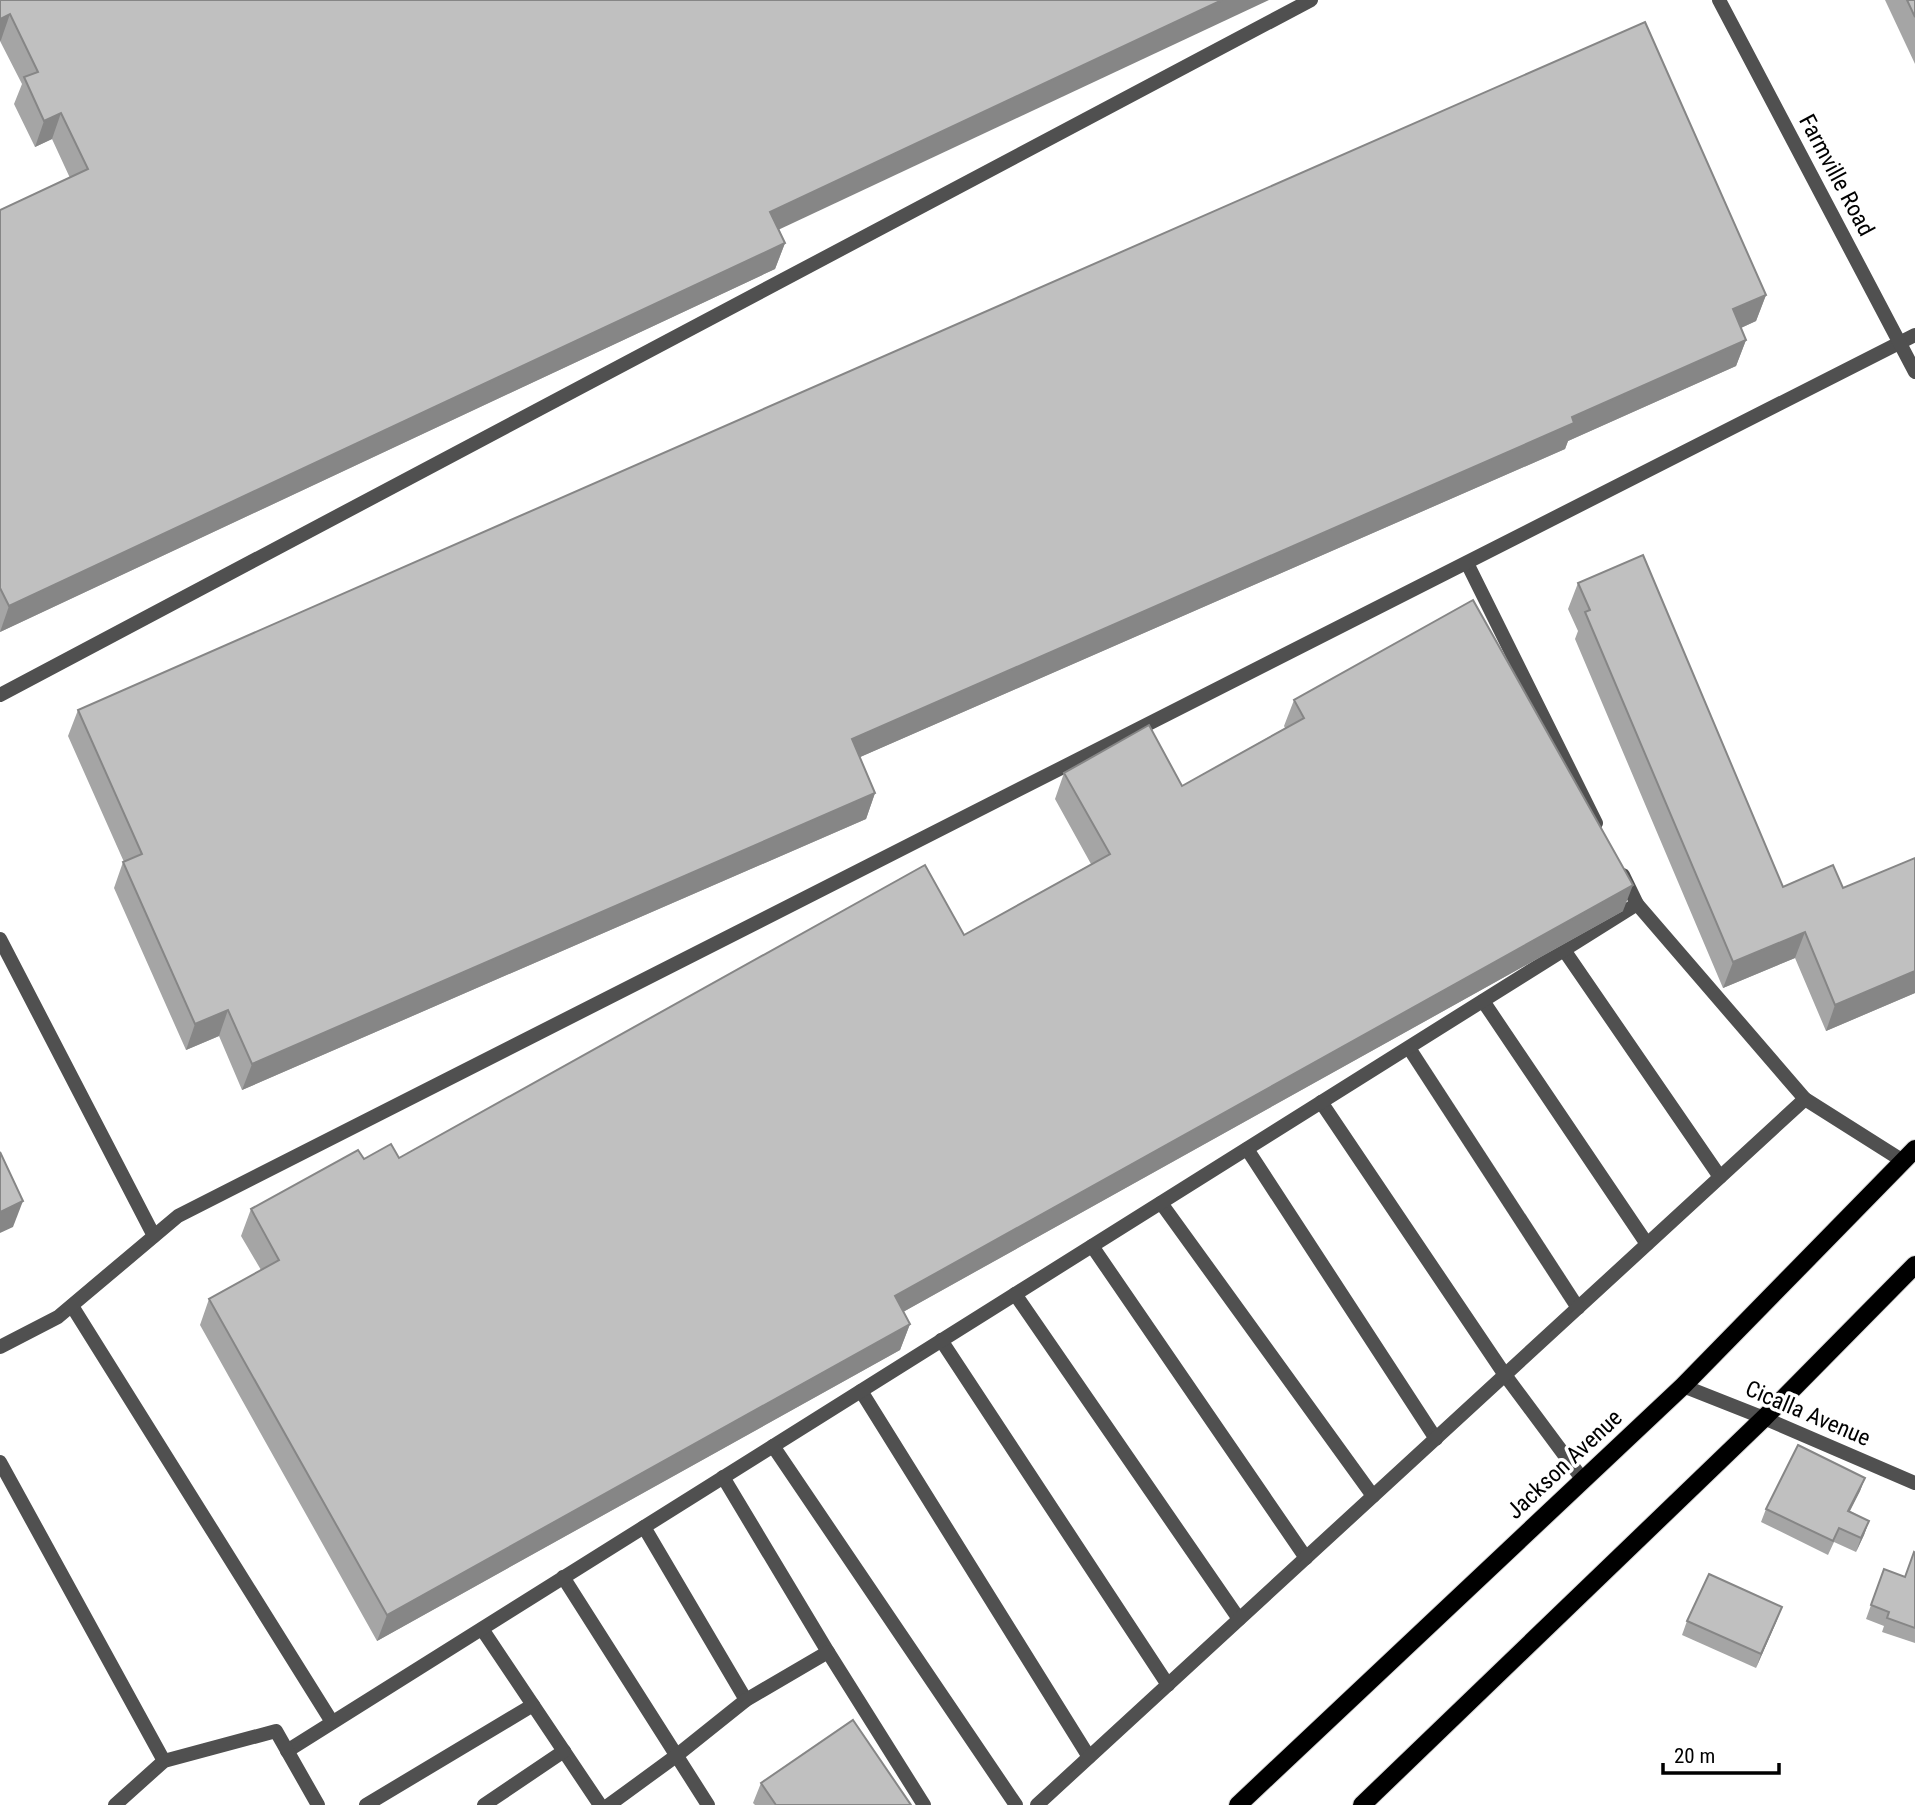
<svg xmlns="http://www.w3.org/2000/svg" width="1915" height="1805" font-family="'Roboto Condensed',sans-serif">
	<rect width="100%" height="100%" fill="#fff"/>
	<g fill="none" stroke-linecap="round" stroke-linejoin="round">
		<defs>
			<g id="primary">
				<path d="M1238,1805l445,-419 232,-237"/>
				<path d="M1362,1805l402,-387 151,-153"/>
			</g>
		</defs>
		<use href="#primary" stroke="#dbdbdb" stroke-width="20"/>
		<g stroke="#505050" stroke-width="14">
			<path d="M1467,563l129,260"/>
			<path d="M0,695l1311,-695"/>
			<path d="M1637,904l168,195"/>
			<path d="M0,939l154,297"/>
			<path d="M1564,950l156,227"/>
			<path d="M1483,1001l164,243"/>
			<path d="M1409,1048l169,260"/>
			<path d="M1321,1102l184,273 78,105"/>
			<path d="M1247,1149l189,290"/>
			<path d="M1161,1203l212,293"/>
			<path d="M1092,1246l214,312"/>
			<path d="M1015,1294l224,325"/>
			<path d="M72,1306l260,416"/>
			<path d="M941,1340l227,345"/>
			<path d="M0,1347l58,-30 120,-101 1737,-881"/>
			<path d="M861,1391l228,366"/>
			<path d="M773,1446l243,359"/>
			<path d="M0,1462l164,299"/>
			<path d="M723,1477l105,175"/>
			<path d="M644,1527l102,173"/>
			<path d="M563,1577l145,228"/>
			<path d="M482,1629l118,176"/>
			<path d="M287,1751l1350,-847 -14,-29"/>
			<path d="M115,1805l49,-44 112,-30 42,74"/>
			<path d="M366,1805l167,-100"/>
			<path d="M484,1805l80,-54"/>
			<path d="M609,1805l67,-49 70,-56 82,-48 96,153"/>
			<path d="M1037,1805l768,-706 98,62"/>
		</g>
		<g stroke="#505050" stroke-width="14">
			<path d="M1719,0l196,372"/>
			<path d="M1683,1386l81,32 151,65"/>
		</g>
		<use href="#primary" stroke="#000" stroke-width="18"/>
	</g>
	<g fill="#a5a5a5">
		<path d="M0,0l779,229 6,14 -10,26 -775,363v-422l70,-32 -18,-39 -17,8 -21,-43 8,-20 -22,-43z"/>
		<path d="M1885,0h30v64z"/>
		<path d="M1766,295l-10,26 -15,7 5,12 -10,26 -168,75 -3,8 -705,308 15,36 -9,26 -624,271 -23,-54 -33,14 -72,-162 9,-26h1l-56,-126 10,-26z"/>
		<path d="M1578,583l205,304 60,1 72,-30v135l-89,38 -31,-73 -72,30 -148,-349 3,-8 -10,-22z"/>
		<path d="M1294,700l329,211 -720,401 7,12 -10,26 -523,291 -177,-316 9,-26 52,-29 -20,-34 10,-27 113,-50 35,-1 565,-223 127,-71 -36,-65 9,-26 118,13 103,-58 -1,-2z"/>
		<path d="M1865,1478l-5,13 -10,20 19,10 -5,14 -8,17 -22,-10 -6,13 -67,-33 5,-13z"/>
		<path d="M1915,1553v90l-33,-11 2,-6 -18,-7 18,-50 21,8z"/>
		<path d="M1777,1620l-21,48 -74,-33 5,-14z"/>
		<path d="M761,1783l150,22h-156l-2,-2z"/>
	</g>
	<g fill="#868686">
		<path d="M1222,0h47l-508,238 9,-26z"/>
		<path d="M10,14l-9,26 -1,1v-22z"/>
		<path d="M61,113l-9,26 -17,8 9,-26z"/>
		<path d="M785,243l-10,26 -775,363 9,-26z"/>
		<path d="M1766,295l-10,26 -33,15 10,-27z"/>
		<path d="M1746,340l-10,26 -168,75 -3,8 -723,316 10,-26 720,-322z"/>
		<path d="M875,793l-9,26 -624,271 10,-26z"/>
		<path d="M1633,885l-10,26 -738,411 10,-26z"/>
		<path d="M1805,932l-10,26 -72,30 10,-26z"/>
		<path d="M1915,971v22l-89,38 9,-26z"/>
		<path d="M228,1010l-9,26 -33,14 9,-26z"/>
		<path d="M23,1201l-10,26 -13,6v-21z"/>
		<path d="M910,1324l-10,26 -523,291 10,-26z"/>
		<path d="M1865,1478l-5,13 -17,33 5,-13z"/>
		<path d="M1869,1521l-5,14 -8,17 5,-14z"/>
		<path d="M1782,1607l-5,13 -21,48 5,-14z"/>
	</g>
	<g fill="#c0c0c0" stroke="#868686" stroke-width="2">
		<path d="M0,0h1222l-452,212 15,31 -776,363 -9,-18v-378l88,-41 -27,-56 -17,8 -20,-44 14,-5 -28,-58 -10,5z"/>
		<path d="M1907,0h8v17z"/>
		<path d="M1645,22l121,273 -33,14 13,31 -174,77 2,6 -722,316 23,54 -623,271 -24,-54 -33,14 -72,-162 19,-8 -64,-144z"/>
		<path d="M1643,555l140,332 50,-22 10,23 72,-30v113l-80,34 -30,-73 -72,30 -148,-350 5,-2 -12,-27z"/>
		<path d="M1473,600l160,285 -738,411 15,28 -523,291 -178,-316 70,-39 -28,-51 107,-59 6,9 27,-15 8,14 526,-293 39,70 146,-81 -46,-81 85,-48 33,61 122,-68 -10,-18z"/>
		<path d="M0,1152l23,49 -23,11z"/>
		<path d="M1798,1445l67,33 -17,33 21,10 -8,17 -22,-10 -6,13 -67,-32z"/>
		<path d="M1914,1552l1,1v75l-28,-10 2,-6 -18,-7 13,-36 21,8z"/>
		<path d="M1709,1574l73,33 -21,47 -74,-33z"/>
		<path d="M853,1720l58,85h-135l-15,-22z"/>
	</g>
	<g text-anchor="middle" stroke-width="7" stroke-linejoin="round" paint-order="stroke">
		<g font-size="23" fill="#000" stroke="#fff">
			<text transform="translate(1837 175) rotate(62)" y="8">Farmville Road</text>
			<text transform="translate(1808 1413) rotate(23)" y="8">Cicalla Avenue</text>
			<text transform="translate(1564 1464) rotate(-43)" y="8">Jackson Avenue</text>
		</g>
	</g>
	<path d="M1663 1763v10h116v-10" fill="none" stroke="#000000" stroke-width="3.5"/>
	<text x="1674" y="1763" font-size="21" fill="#000000" stroke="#ffffff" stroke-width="5" paint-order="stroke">20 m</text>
</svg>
